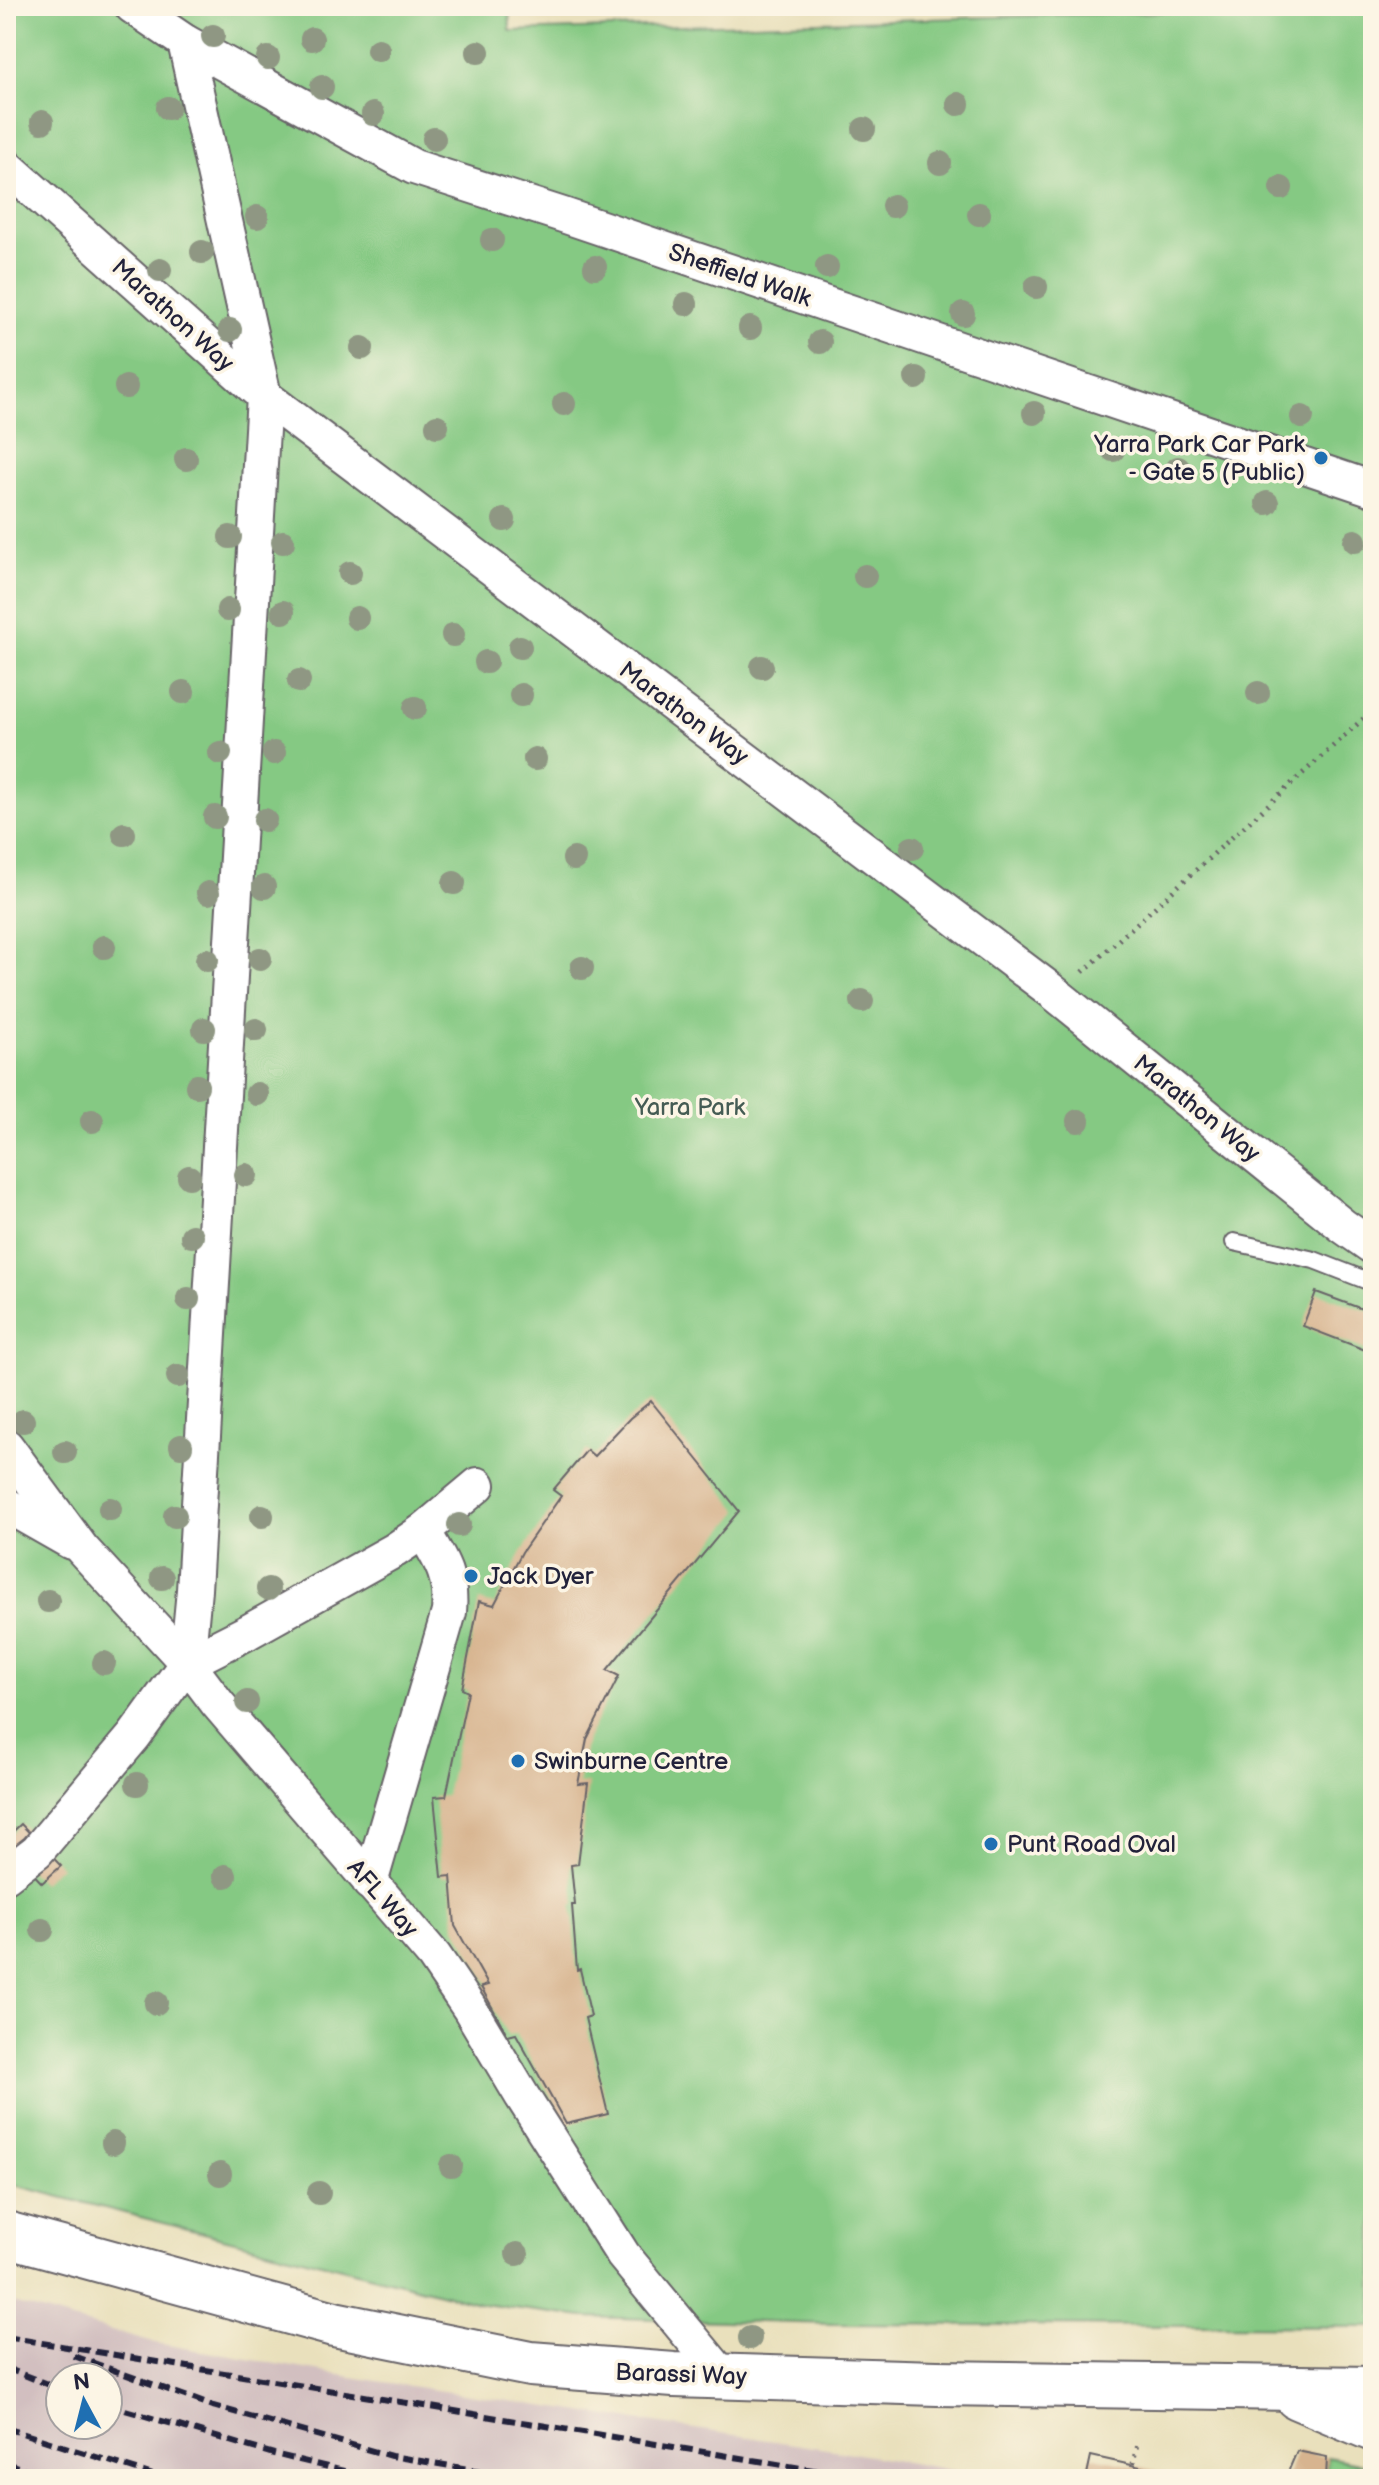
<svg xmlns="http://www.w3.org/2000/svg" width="1379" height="2485" font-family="'Balsamiq Sans',sans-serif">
	<rect width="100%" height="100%" fill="#fcf5e5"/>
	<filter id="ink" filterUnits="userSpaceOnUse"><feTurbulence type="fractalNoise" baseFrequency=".0125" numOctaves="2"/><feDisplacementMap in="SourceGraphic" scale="16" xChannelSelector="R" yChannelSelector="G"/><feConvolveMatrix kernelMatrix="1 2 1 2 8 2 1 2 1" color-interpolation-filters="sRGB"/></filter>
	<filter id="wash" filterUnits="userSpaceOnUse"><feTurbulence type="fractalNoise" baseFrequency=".006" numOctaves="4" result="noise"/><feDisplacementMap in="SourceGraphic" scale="32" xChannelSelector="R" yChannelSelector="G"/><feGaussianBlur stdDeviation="1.8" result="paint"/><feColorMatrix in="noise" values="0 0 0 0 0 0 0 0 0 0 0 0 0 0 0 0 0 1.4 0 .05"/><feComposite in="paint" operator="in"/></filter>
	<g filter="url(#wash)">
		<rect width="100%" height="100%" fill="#e9e0bc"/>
		<path fill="#d2bfc0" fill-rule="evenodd" d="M6,2301l144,41 207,36 483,73 164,28h-998zM60,2377h48v48h-48z"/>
		<g fill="#85c983" stroke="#54765f" stroke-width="2">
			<path d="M6,6h503l1,25 863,-25v2321l-539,-3 -251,-7 -100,-13 -477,-121z"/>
			<path d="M1327,2457l41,8 5,4v10h-47z"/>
		</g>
		<g id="blocks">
			<g fill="#d7b48f">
				<path d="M1316,1292l57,21v40l-70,-27z"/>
				<path d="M651,1401l88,110 -132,159 12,6 -32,63 -9,45 10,-1 -10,81 -7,1 4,40h-3l5,65 3,-1 11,47 -6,2 23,96 -42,10 -50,-90 -8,2 -27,-49 7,-2 -33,-59 -4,-50 -9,1 -8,-80 12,-1 22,-104 -6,-3 17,-88 15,4 28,-53 39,-56 -8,-6 34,-40 7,6 36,-38z"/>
				<path d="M21,1824l40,42 -19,17 -36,-38v-7z"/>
				<path d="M1297,2451l30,6 -1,22h-41z"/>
				<path d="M1091,2456l81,18 -1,5h-85z"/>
			</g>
		</g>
	</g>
	<g filter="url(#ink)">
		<use href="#blocks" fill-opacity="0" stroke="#686468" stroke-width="2"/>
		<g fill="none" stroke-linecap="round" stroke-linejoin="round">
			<defs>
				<path id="lane" d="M1234,1242l80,18 59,23"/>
				<g id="street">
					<path d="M132,6l53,36 229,125 149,48 810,274"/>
					<path d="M185,42l79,354 -70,1194 -7,73"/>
					<path d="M6,166l258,230 784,592 295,238 30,21"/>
					<path d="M6,1446l76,103 105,114 31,41 216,252 36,53 52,87 101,159 100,121"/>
					<path d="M6,1505l65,37"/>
					<path d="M6,1875l31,-24 97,-115 53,-73 61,-31 147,-82 28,-19 55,-46"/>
					<path d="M370,1883l79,-271c3,-36 -8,-51 -26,-81"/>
				</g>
				<g id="primary">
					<path d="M6,2234l328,90 196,40 144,11 263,8 436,6"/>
					<path d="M1297,2397l76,32"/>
				</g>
			</defs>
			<use href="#lane" stroke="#686468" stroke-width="20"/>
			<use href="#street" stroke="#686468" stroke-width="38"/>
			<use href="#primary" stroke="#686468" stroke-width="48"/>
			<g stroke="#686468" stroke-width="5" stroke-dasharray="2 6" stroke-linecap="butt">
				<path d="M6,7l58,-1"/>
				<path d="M1083,972l290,-262"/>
				<path d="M1133,2464l4,-20"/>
			</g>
			<use href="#lane" stroke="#fff" stroke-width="16"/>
			<use href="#street" stroke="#fff" stroke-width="34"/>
			<use href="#primary" stroke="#fff" stroke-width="44"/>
			<g stroke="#22223b" stroke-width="6" stroke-dasharray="12 6" stroke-linecap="butt">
				<path d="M6,2337l862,142"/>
				<path d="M74,2356l139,50 178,50 136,23"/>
				<path d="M6,2368l54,21"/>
				<path d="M108,2405l166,49 103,25"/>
				<path d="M6,2428l159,51"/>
				<path d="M6,2463l48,16"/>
			</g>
		</g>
		<g fill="#8f9783">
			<circle cx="213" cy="36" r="12"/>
			<circle cx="312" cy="39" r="12"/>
			<circle cx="378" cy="50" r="12"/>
			<circle cx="478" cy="52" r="12"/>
			<circle cx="268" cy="58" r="12"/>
			<circle cx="322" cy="87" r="12"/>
			<circle cx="958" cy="104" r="12"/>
			<circle cx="168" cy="108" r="12"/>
			<circle cx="373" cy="114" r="12"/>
			<circle cx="42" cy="122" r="12"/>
			<circle cx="864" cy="129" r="12"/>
			<circle cx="434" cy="139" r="12"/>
			<circle cx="940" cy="163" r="12"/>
			<circle cx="1281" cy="188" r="12"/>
			<circle cx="893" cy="206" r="12"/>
			<circle cx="979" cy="214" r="12"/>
			<circle cx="257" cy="217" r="12"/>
			<circle cx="492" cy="240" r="12"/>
			<circle cx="202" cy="252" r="12"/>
			<circle cx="595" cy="267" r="12"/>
			<circle cx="827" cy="267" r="12"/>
			<circle cx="160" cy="270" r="12"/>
			<circle cx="1036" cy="287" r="12"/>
			<circle cx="686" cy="304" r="12"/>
			<circle cx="963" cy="314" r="12"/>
			<circle cx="750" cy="328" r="12"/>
			<circle cx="230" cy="330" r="12"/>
			<circle cx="820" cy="342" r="12"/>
			<circle cx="362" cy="348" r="12"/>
			<circle cx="916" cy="378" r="12"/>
			<circle cx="126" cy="387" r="12"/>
			<circle cx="564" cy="404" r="12"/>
			<circle cx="1034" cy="413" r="12"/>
			<circle cx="1302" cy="417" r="12"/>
			<circle cx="437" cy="426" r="12"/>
			<circle cx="1113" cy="450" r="12"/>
			<circle cx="186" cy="459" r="12"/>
			<circle cx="1178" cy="468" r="12"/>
			<circle cx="1267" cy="503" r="12"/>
			<circle cx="504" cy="520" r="12"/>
			<circle cx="230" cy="537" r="12"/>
			<circle cx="1355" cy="541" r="12"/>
			<circle cx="283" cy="542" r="12"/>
			<circle cx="350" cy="573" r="12"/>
			<circle cx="865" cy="576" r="12"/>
			<circle cx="228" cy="610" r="12"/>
			<circle cx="283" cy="612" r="12"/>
			<circle cx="357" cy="618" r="12"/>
			<circle cx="453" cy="635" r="12"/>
			<circle cx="520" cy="647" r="12"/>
			<circle cx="486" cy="662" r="12"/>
			<circle cx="762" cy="667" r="12"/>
			<circle cx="299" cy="681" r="12"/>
			<circle cx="183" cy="692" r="12"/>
			<circle cx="1258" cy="693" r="12"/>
			<circle cx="521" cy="695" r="12"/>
			<circle cx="415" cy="708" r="12"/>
			<circle cx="220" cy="753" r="12"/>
			<circle cx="274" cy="753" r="12"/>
			<circle cx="535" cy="759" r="12"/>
			<circle cx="215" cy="817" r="12"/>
			<circle cx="265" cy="820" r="12"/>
			<circle cx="124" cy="834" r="12"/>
			<circle cx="912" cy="848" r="12"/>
			<circle cx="574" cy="859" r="12"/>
			<circle cx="454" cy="883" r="12"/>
			<circle cx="264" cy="887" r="12"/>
			<circle cx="208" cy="893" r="12"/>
			<circle cx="104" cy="947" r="12"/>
			<circle cx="260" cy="959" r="12"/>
			<circle cx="207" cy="960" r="12"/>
			<circle cx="582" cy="968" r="12"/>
			<circle cx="862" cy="1001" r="12"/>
			<circle cx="204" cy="1029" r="12"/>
			<circle cx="256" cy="1030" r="12"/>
			<circle cx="197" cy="1086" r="12"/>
			<circle cx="257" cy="1094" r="12"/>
			<circle cx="92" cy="1121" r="12"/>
			<circle cx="1078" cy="1121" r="12"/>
			<circle cx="246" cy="1175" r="12"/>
			<circle cx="189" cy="1177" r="12"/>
			<circle cx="192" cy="1236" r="12"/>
			<circle cx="188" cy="1299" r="12"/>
			<circle cx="178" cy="1376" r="12"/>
			<circle cx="23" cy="1421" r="12"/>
			<circle cx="181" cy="1446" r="12"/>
			<circle cx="65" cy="1452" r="12"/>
			<circle cx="110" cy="1509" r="12"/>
			<circle cx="175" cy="1516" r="12"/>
			<circle cx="262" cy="1516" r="12"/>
			<circle cx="459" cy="1525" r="12"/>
			<circle cx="162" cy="1578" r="12"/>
			<circle cx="268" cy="1589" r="12"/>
			<circle cx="48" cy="1601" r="12"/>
			<circle cx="104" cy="1663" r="12"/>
			<circle cx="247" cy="1702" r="12"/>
			<circle cx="137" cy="1784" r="12"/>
			<circle cx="225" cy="1876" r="12"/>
			<circle cx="42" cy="1930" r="12"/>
			<circle cx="156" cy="2003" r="12"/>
			<circle cx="113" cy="2143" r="12"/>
			<circle cx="451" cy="2166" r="12"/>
			<circle cx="220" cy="2174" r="12"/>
			<circle cx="319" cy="2193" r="12"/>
			<circle cx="517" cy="2254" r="12"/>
			<circle cx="750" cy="2338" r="12"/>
		</g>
	</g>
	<g fill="#1f6fb2" stroke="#fcf5e5" stroke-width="3">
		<circle cx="1321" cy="458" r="8"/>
		<circle cx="471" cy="1576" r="8"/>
		<circle cx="518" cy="1761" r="8"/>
		<circle cx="991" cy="1844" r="8"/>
	</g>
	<g text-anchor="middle" stroke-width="7" stroke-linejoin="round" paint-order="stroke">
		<g font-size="24" fill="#22223b" stroke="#fcf5e5">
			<text transform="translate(740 275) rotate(19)" y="8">Sheffield Walk</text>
			<text transform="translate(173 315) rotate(42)" y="8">Marathon Way</text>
			<text transform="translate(684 713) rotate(37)" y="8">Marathon Way</text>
			<text transform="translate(1197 1108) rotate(39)" y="8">Marathon Way</text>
			<text transform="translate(383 1898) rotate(49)" y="8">AFL Way</text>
			<text transform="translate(681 2374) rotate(2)" y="8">Barassi Way</text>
		</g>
		<g font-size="24" fill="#22223b" stroke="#fcf5e5" text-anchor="start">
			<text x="1305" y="452" text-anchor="end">Yarra Park Car Park<tspan x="1305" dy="28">- Gate 5 (Public)</tspan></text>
			<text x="487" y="1584">Jack Dyer</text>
			<text x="534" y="1769">Swinburne Centre</text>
			<text x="1007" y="1852">Punt Road Oval</text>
		</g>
		<g font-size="24" fill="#455c54" stroke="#fcf5e5">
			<text x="690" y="1115">Yarra Park</text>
		</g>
	</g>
	<rect width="1379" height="2485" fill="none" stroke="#fcf5e5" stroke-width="32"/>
	<g transform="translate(84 2401) rotate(353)"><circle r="38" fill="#fcf5e5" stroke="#a5a1a1" stroke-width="2"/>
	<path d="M0-6L14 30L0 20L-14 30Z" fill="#1f6fb2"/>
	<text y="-12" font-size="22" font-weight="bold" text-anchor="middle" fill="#22223b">N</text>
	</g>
</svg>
